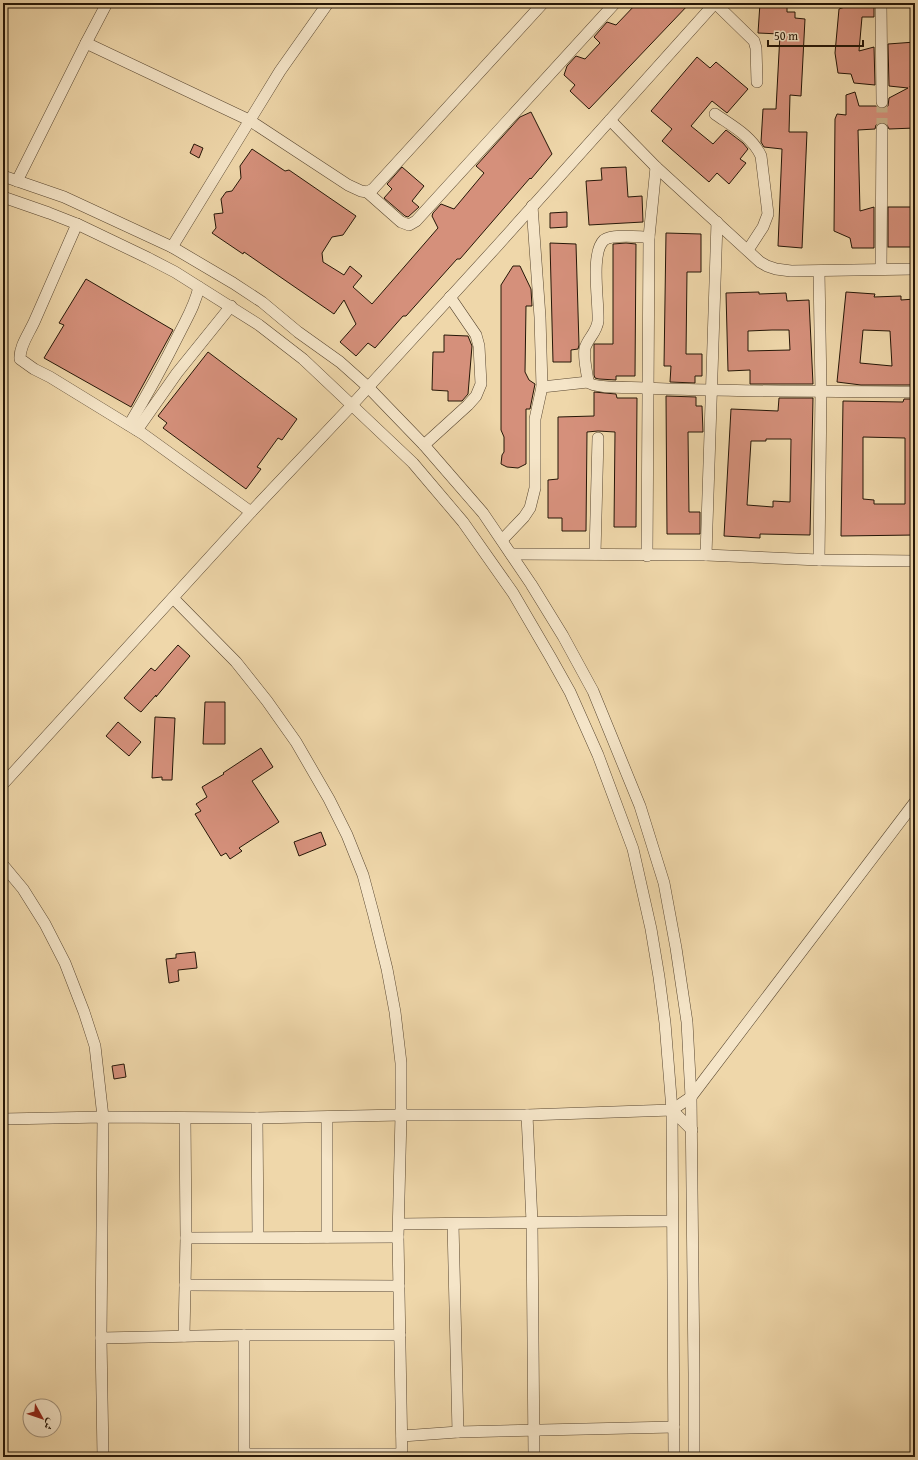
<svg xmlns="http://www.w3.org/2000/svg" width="918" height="1460" font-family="'Gentium Book Plus',Amiri,serif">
	<rect width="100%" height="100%" fill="#efd7aa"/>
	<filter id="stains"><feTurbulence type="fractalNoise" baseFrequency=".005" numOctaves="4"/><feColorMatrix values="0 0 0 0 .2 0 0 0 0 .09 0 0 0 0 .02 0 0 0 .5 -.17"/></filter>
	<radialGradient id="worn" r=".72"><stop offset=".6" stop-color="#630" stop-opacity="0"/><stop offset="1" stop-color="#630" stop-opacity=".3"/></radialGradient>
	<g fill="#d5907b" stroke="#251607" fill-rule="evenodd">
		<path d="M637,3h53l-101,106 -19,-18 5,-6 -11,-10 3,-9 9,-10 9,3 15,-16 -6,-6 13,-15 9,3z"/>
		<path d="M760,3h27v9h8v6l10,1 -4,77 -11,-1 -1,37h18l-5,116 -24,-2 4,-97 -18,-2 -3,-5 2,-33h13l4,-75 -22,-1z"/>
		<path d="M846,3h28v14h-12l-3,34 15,-4 1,38 -21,-2 -3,-9 -13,-1 -3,-20 4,-44 6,-2z"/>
		<path d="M915,42v44h-5l5,18v24l-26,1 -3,-6 -4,-1 -6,3 -1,4 -17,1 2,81 14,-4v41h-22l-2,-10 -16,-7 1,-112 2,-5 9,1v-20l9,-3 4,14h17l6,3 6,-3 1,-8 19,-10 -19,-2 -1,-42z"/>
		<path d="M697,57l13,11 6,-6 32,27 -21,24 -15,-12 -21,25 22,18 13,-14 17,13 5,6 -8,10 6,4 -17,21 -12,-11 -8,9 -47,-41 10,-12 -21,-18z"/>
		<path d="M531,112l21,42 -21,25 -1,-1 -70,81h-3l-51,57h-3l-28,32 -7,-5 -12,13 -16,-14 16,-18 -12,-24 -10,14 -90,-62 -1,2 -31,-21 4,-5 -2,-14 9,-1 -2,-14 5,-7 6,-1 9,-13 -1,-12 12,-17 33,22 4,-1 67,46 -13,19 -11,2 -10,16 1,9 21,13 6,-9 12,10 -9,11 19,17 66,-76 -6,-12 1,-3 8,-9 13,5 30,-36 -8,-7 44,-49z"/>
		<path d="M194,144l9,4 -4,10 -9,-5z"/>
		<path d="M402,167l22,19 -12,15 7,6 -11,10 -3,-1 -21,-18 8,-9 -5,-5z"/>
		<path d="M626,167l2,30 14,-1 1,26 -54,3 -3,-44 16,-1 -1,-12z"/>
		<rect x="888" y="207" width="27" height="40"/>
		<path d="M567,212v15l-17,1v-15z"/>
		<path d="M666,233l35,1v38h-14l-1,82h16v22h-7v7l-25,-1 1,-16h-7z"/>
		<path d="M550,243l26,1 3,101 -1,4 -7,1v12h-18z"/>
		<path d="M626,243l10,1 -1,132h-19v4l-17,-1 -4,-1 -1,-3v-31h19v-100z"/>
		<path d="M513,266h7l11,23 1,17h-6l-1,66 4,8 6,4 -5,25h-4v55l-8,4 -11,-1 -6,-3 1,-9 2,-3v-15l-3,-7v-145z"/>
		<path d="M86,279l87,51 -42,77 -87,-49 20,-33 -5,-2z"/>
		<path d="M759,292v2l27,-1 1,8 22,-1 4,84h-63v-14l-22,1 -2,-78zM772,330h17l1,20 -42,1v-20z"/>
		<path d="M846,292l29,2 -1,3 27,-1v4l14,-1v86h-54l-24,-3zM863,330l27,1 2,35 -32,-3z"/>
		<path d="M444,335l24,1 4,10 -4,48 -6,7h-14v-10l-16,-1 1,-38h11z"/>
		<path d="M208,352l89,67 -15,21 -4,-2 -21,29 4,2 -15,20 -83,-61 4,-5 -9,-7z"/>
		<path d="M594,392l22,2 1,4h20l-1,129h-22l1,-95 -17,-1 -11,1 -1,99h-24v-13h-14v-38l10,-1v-62l36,-1z"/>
		<path d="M666,396l30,1v9h6l1,26h-15l1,80h11v22h-33z"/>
		<path d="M779,398h34l-3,137 -50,-1v4l-36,-2 7,-127 47,2zM766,439h25l-1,63 -17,-1v6l-26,-2 4,-64h15z"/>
		<path d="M904,399h11v136l-74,1 2,-135 60,1zM863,437l42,1v66h-31v-4l-11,-1z"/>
		<path d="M178,645l12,11 -34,41v-2l-15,17 -3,-2 -14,-12 27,-30 4,3z"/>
		<path d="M205,702h20v42h-22z"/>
		<path d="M155,717l20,1 -3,62h-10v-3l-10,1z"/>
		<path d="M118,722l23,20 -12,14 -23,-20z"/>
		<path d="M261,748l12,19 -21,14 27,41 -40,26 3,3 -12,8 -4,-6 -5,3 -26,-42 6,-3 -5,-7 11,-7 -5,-10 22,-13 -1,-1z"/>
		<path d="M321,832l5,13 -27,11 -5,-14z"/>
		<path d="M195,952l2,16 -19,2 1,11 -10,2 -3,-24 10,-1v-4z"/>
		<path d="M124,1064l2,13 -12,2 -2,-13z"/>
	</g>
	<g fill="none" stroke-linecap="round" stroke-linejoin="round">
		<path stroke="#c7b089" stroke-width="11" stroke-dasharray="11 5.5" stroke-linecap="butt" d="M882,129v-27"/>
		<defs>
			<g id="minor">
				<path d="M715,3l39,38 2,7 1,34"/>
				<path d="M881,3l1,99"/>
				<path d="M86,43l163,77 99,65 13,6 6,1 6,-3 170,-186"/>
				<path d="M715,114c17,12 37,22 46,42l7,58 -5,13 -15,23"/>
				<path d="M610,120l46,47 104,95 7,4 9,3 15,2 124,-2"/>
				<path d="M3,176l61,21 108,50 61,36 29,19 36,30 42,30 28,25 56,58 59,68 48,71 32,52 30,55 47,115 24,77 12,65 11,74 4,75 3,276v84"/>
				<path d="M17,181l69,-138 21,-40"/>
				<path d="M367,192l34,30 8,3 7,-4 199,-218"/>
				<path d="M3,197l46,16 28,11 71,34 27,14 84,53 44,34 110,104 50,59 50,71 38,65 19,34 28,63 35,94 18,80 8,48 6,46 7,87 2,347"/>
				<path d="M77,224c-14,32 -28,64 -42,96 -5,12 -16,26 -15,39l14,10 16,8 93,57 108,78"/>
				<path d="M649,237c-10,0 -37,-3 -45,3 -14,13 -5,62 -6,81 -1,11 -10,17 -13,27 -2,10 2,23 3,34 6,7 45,5 56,6 90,4 181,3 271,4"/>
				<path d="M172,247l108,-176 48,-68"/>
				<path d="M881,269l1,-140"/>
				<path d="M819,271l2,120 -2,169"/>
				<path d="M542,387l46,-5"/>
				<path d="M129,425c18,-30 35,-61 51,-93 8,-16 15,-27 19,-45"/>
				<path d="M137,430l40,-57 54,-67"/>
				<path d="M424,445l44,-40 8,-9 5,-12 -2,-38 -3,-11 -26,-38"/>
				<path d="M502,540l22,-23 6,-9 5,-20v-69l7,-32 -2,-70 -8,-111"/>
				<path d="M511,554l195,1 113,5 96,1"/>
				<path d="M595,554l3,-116"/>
				<path d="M706,555l11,-333"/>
				<path d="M647,556l2,-319 7,-70"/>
				<path d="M173,598l63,64 31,39 29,41 33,57 18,36 16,40 11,41 13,53 8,43 6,51v52l-3,122 4,220"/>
				<path d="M3,784l248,-272 101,-107 146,-160 217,-242"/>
				<path d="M3,865l20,24 22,35 20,39 19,49 11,34 8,71 -2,221 2,119"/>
				<path d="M672,1110l20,20"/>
				<path d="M527,1115l5,107 2,235"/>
				<path d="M257,1118l1,119"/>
				<path d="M3,1119l100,-2 154,1 144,-3h126l145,-5 19,-13 224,-295"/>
				<path d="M399,1224l273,-3"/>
				<path d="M453,1224l5,208"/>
				<path d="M327,1237v-120"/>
				<path d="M186,1238l212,-1"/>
				<path d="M185,1285l214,1"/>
				<path d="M244,1335v122"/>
				<path d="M184,1336l2,-98 -1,-120"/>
				<path d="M101,1338l143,-3h156"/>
				<path d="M402,1436l56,-4 216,-5"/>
				<path d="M244,1454h158"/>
			</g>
		</defs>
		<use href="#minor" stroke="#584630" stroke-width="12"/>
		<use href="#minor" stroke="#f5e5c8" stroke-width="11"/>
	</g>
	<rect width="918" height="1460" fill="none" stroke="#efd7aa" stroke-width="16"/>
	<rect x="4" y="4" width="910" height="1452" fill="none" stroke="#251607" stroke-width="2"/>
	<rect x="8" y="8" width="902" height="1444" fill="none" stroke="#251607"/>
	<g transform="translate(42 1418) rotate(130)"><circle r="19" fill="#f5e5c8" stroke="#a2927b"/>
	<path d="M0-3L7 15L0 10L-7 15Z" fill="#8f2418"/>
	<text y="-6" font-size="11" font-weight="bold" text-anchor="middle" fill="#251607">ش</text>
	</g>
	<path d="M768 40v6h95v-6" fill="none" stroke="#251607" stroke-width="2"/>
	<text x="774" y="40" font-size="12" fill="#251607" stroke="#f5e5c8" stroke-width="3" paint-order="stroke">50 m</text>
	<rect width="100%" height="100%" filter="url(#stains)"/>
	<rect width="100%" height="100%" fill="url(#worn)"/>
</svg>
